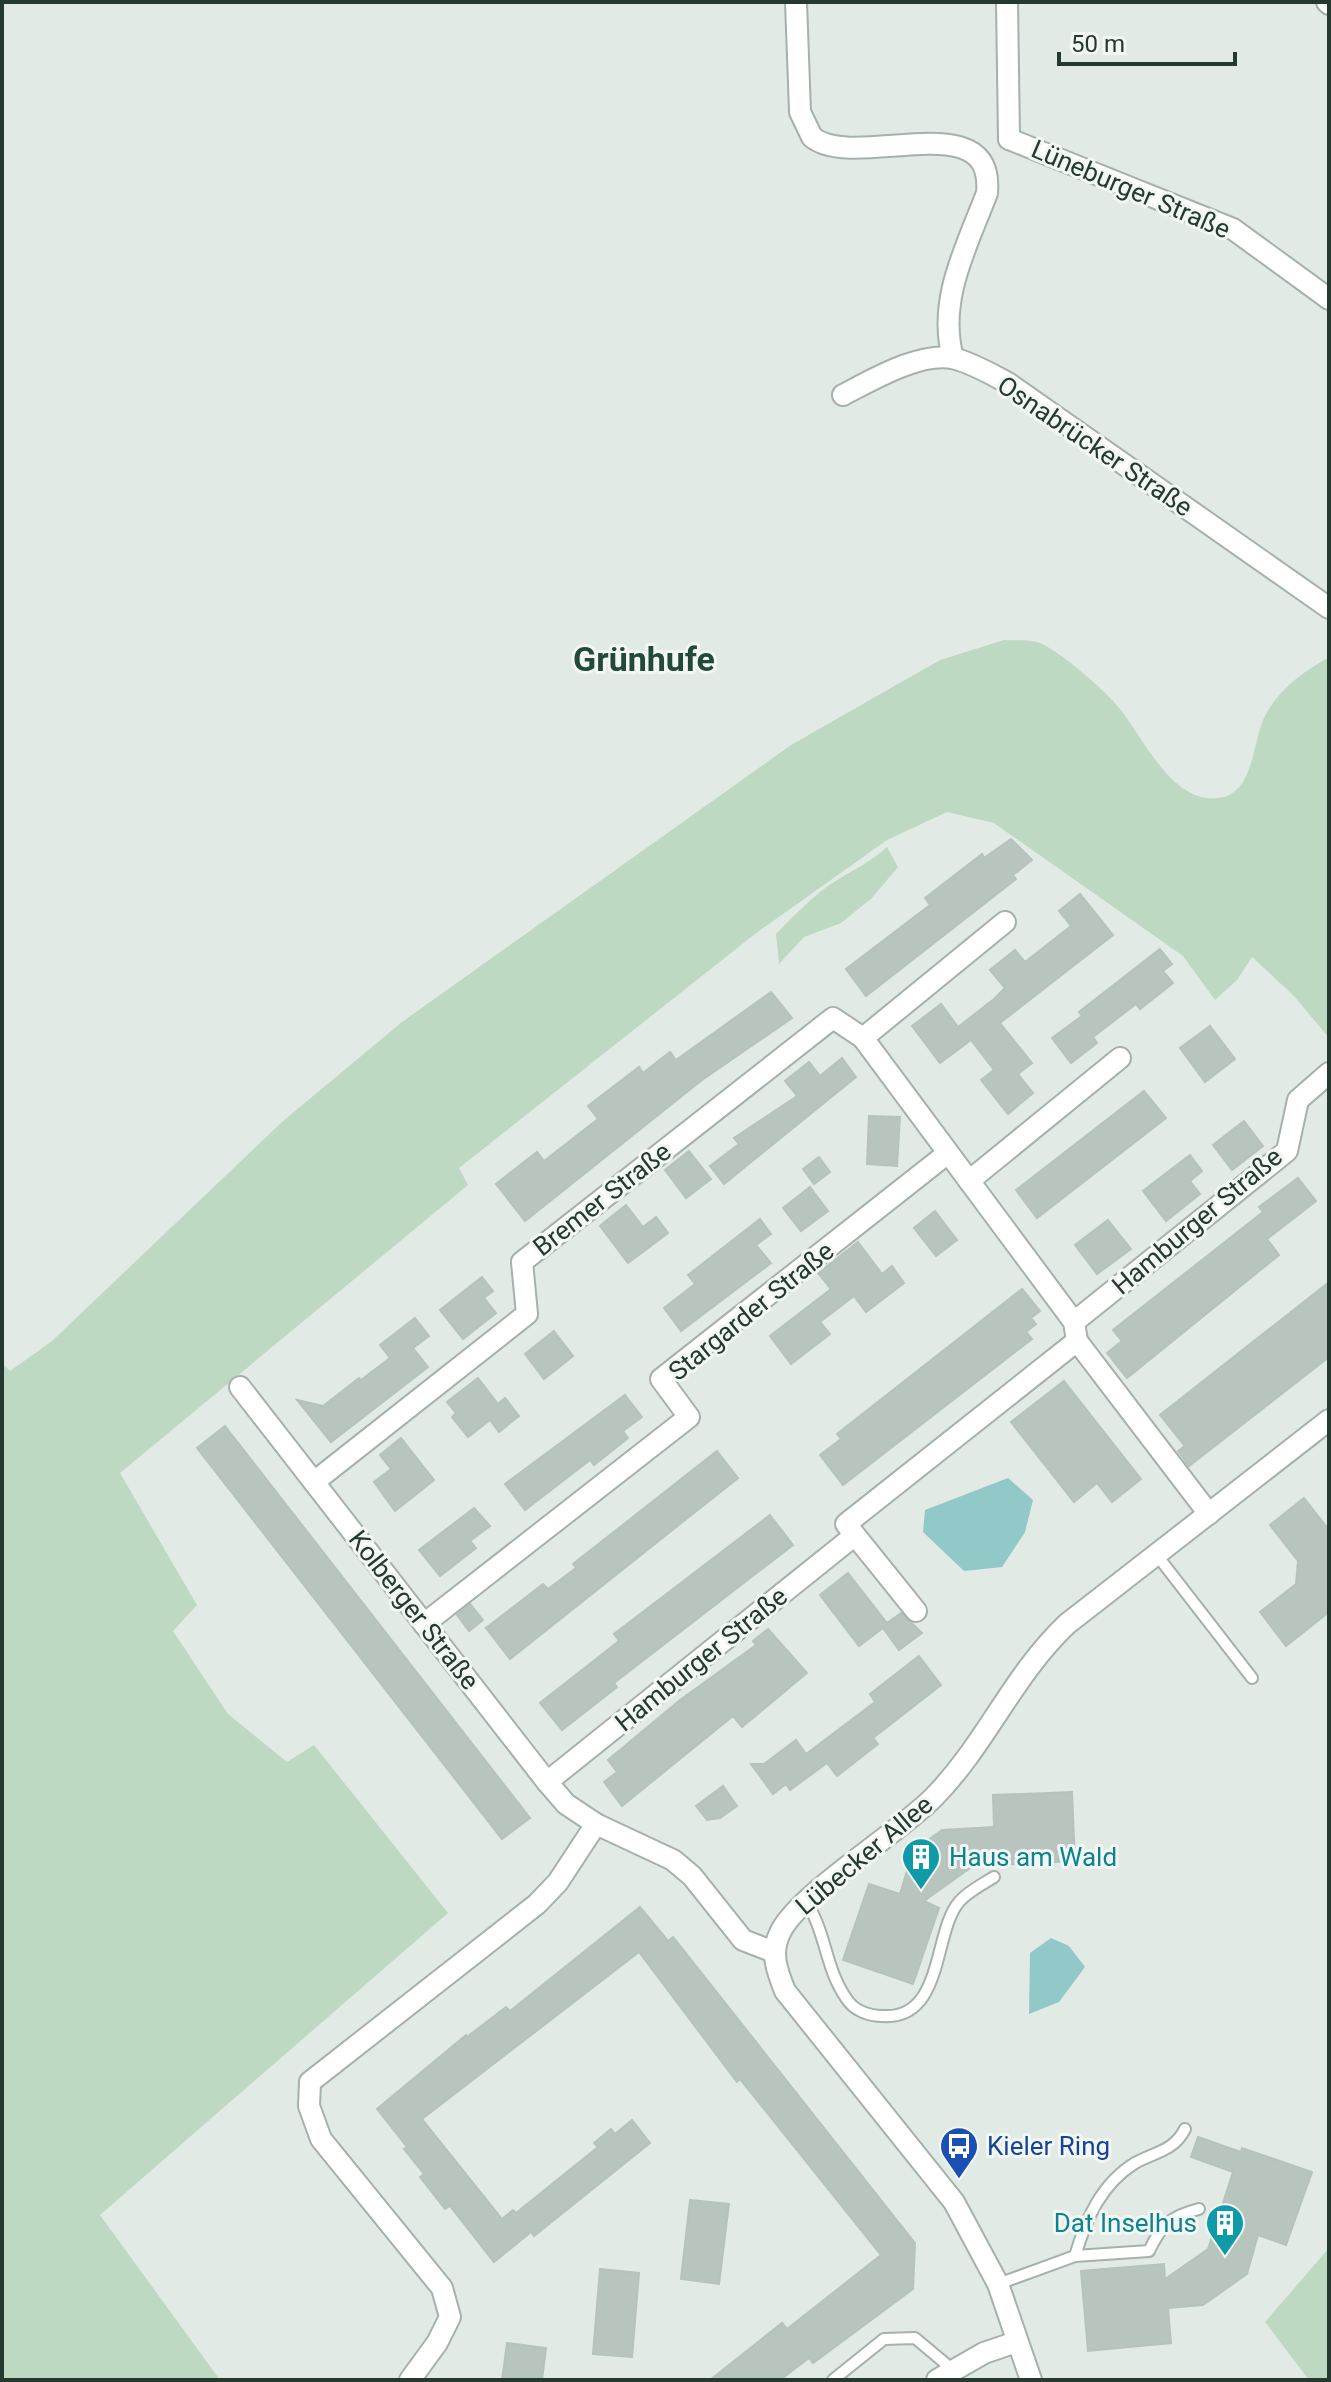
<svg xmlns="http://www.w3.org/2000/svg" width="1331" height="2382" font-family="Roboto,sans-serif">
	<rect width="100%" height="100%" fill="#e2eae5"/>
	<g fill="#bed9c1">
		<path d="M1004,640c11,1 26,-1 36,3 21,9 66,48 80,66 25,31 52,95 99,89 35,-5 33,-54 45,-80 14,-29 38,-45 65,-61v381l-35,-42 -42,-39 -15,23 -22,20 -32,-44 -189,-133 -47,-11 -60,28 -132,94 -296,234 9,17 -348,288 77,132 -24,26 55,83 59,48 27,-17 134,168 -348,302 120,165h-218v-1017l8,8 42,-30 231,-220 119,-99 389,-277 149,-85z"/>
		<path d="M887,847l11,20 -26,31 -31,25 -37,14 -25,27 -3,-30c19,-19 39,-41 63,-55 17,-11 32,-17 48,-32z"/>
		<path d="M1329,2248v132h-20l-44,-58z"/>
	</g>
	<g fill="#91c8c8">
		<path d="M1008,1478l25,22 -8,32 -23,35 -38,4 -41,-39 2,-22z"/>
		<path d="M1051,1938l18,8 16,21 -26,35 -30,12 1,-61z"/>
	</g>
	<g fill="#b8c5be" stroke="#b5c3bb" stroke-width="2">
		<path d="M1011,839l21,21 -19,15 3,4 -150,117 -20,-27 84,-64 -5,-7 57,-44 2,4z"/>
		<path d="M1080,894l33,41 -113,88 32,40 -14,11 15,19 -25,21 -27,-34 13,-10 -23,-30 -31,23 -28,-37 29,-22 17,23 36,-28 11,-11 -15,-18 25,-20 10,12 46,-36 -12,-15z"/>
		<path d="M1160,949l12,15 -9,7 10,12 -33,26 -4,-5 -43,33 4,6 -26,20 -19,-25 30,-22 -3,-4z"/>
		<path d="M771,992l21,26 -90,62 -177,141 -29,-37 41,-32 7,9 54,-42 -10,-13 51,-39 4,6 27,-21 6,8z"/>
		<path d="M1210,1026l25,33 -30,23 -25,-34z"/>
		<path d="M842,1058l14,19 -132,107 -14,-18 29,-22 -5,-6 63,-42 -12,-15 24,-19 11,14z"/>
		<path d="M1144,1091l22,27 -129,100 -21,-28z"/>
		<path d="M869,1116l31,1 -3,49 -30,-2z"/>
		<path d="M1244,1121l19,25 -31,24 -19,-25z"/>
		<path d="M689,1151l22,28 -25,19 -21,-28z"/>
		<path d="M1190,1155l12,16 -12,10 10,13 -34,27 -23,-30z"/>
		<path d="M819,1157l11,15 -16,12 -11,-15z"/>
		<path d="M1298,1178l18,23 -49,38 12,16 -152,123 -20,-25 15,-12 -9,-11 150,-118 -4,-5z"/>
		<path d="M810,1187l18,24 -27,20 -18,-23z"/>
		<path d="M626,1205l17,22 13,-10 12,16 -40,30 -28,-37z"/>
		<path d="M935,1211l22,29 -21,16 -22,-28z"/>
		<path d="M760,1219l11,15 -15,11 15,18 -90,68 -17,-23 31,-24 -7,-9z"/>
		<path d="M1108,1220l23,29 -34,25 -22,-29z"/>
		<path d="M858,1242l24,32 10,-8 12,17 -38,29 -12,-16 -34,26 10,12 -39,30 -21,-28 61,-47 -13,-16z"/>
		<path d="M482,1277l11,14 -9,7 12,15 -33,26 -23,-29z"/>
		<path d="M1329,1282v75l-140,109 -11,-15 7,-5 -25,-31z"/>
		<path d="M1022,1289l18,22 -9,7 5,6 -10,8 6,7 -189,146 -23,-30 21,-16 -4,-5z"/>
		<path d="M415,1318l14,18 -16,12 15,19 -97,75 -34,-42 26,6 36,-28 2,2 29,-22 -10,-13z"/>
		<path d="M554,1331l19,25 -29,23 -19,-25z"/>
		<path d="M478,1378l20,26 7,-6 14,18 -20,16 -9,-12 -22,17 -16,-20 4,-4 -9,-11z"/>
		<path d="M1064,1381l77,98 -29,23 -15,-19 -23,19 -63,-80z"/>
		<path d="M625,1395l17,22 -19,14 5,7 -34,27 -4,-5 -65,50 -20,-26z"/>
		<path d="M225,1426l305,392 -28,21 -305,-391z"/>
		<path d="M401,1438l33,42 -39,31 -21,-29 17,-13 -11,-14z"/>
		<path d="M717,1451l21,27 -228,181 -24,-31 57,-44 5,5 28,-21 -3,-4z"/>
		<path d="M1304,1498l25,32v82l-43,34 -26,-34 36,-28 2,-23 -28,-36z"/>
		<path d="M474,1508l16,18 -20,15 6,7 -36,28 -21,-26z"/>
		<path d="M770,1515l23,30 -179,138 3,4 -55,43 -22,-27 79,-62 -5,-7z"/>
		<path d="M848,1573l39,50 14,-10 21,20 -23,17 -16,-22 -24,18 -39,-51z"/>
		<path d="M470,1604l13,16 -14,11 -12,-16z"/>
		<path d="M768,1629l39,44 -65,54 -9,-11 -111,90 -18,-24 13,-10 -9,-12 72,-60 76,-55 -3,-4z"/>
		<path d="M919,1656l22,29 -68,53 5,6 -41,32 -10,-13 -37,27 -4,-6 -13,10 -22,-30h13l32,-24 10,14 69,-52 -5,-8z"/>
		<path d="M723,1786l14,20 -17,12 -13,2 -11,-14z"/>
		<path d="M1072,1792l3,69 -102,5 -49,35 15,7 -26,76 -70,-24 26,-76 31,10 13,-43 29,-21 52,-3 -1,-32z"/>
		<path d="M640,1907l28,34 5,-4 242,306 -2,46 -100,74 -4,-5 -29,22h-70l72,-57 5,6 94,-74 -141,-176 -3,3 -98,-130 -217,167 80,100 11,-9 3,3 82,-66 -4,-4 17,-14 4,5 17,-14 18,23 -116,93 -3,-4 -37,30 -44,-56 -5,3 -25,-32 4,-3 -20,-25 3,-2 -30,-38 89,-74 1,2 39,-30 4,4z"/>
		<path d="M1198,2137l43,15 1,-4 70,24 -26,73 -28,-10 -11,39 -44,31 -35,3 3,35 -83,8 -7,-80 83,-7 1,15 43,-30 25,-77 -42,-15z"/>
		<path d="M690,2200l39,4 -10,80 -38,-5z"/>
		<path d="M600,2269l39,4 -7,84 -39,-3z"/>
		<path d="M507,2343l39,5 -4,32h-40z"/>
	</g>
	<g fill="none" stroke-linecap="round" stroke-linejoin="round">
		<defs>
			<g id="service">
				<path d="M1156,1554l96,124"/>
				<path d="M806,1902c20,29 19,66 40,96 8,13 23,18 37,18 61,4 50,-84 76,-114 8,-10 24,-18 35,-25"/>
				<path d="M1075,2256l74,-5c12,-26 22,-35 50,-42"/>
				<path d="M998,2284l77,-28c11,-37 26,-72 60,-93 20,-11 39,-12 50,-34"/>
				<path d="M833,2380l51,-41 31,-1 37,31"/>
			</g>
			<g id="minor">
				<path d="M796,2l4,110 12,25c42,35 183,-35 175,56 -20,53 -50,107 -34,165"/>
				<path d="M1007,2l2,137"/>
				<path d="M1327,2l2,2"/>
				<path d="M1009,139l224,90 96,70"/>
				<path d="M843,395c29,-15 79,-45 113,-36 18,5 35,15 52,24l321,225"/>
				<path d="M863,1038l142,-116"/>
				<path d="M969,1181l151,-123"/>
				<path d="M1074,1322l213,-171 11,-51 31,-27"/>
				<path d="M240,1387l307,395 19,22 30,20"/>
				<path d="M314,1482l213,-168 -5,-52 311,-244 30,20 211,284 3,19 132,173"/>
				<path d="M916,1611l-70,-87 231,-183"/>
				<path d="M424,1624l265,-207 -28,-38 287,-226"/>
				<path d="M547,1782l307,-246"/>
				<path d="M410,2380l27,-37 13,-26 -8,-29 -121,-149 -12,-33 1,-24 227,-178 21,-22 38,-58 77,36 19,16 51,64 31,12"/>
				<path d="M937,2380l47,-27 32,-11"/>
				<path d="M1031,2380l-33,-96 -44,-82 -169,-211c-8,-20 -15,-38 -5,-58 16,-37 120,-101 154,-136 52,-53 79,-122 133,-173l262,-204"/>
			</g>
		</defs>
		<use href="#service" stroke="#a5b1ab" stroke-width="14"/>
		<use href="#minor" stroke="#a5b1ab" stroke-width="24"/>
		<use href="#service" stroke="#fff" stroke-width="10"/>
		<use href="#minor" stroke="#fff" stroke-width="20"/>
	</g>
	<defs>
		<symbol id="building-pin" viewBox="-11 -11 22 30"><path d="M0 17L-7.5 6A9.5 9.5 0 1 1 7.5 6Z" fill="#0f9aa8" stroke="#f2f7f4"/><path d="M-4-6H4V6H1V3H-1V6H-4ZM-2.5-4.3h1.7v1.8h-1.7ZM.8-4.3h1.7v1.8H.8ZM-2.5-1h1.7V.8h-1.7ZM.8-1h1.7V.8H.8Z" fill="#fff"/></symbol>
		<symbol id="bus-pin" viewBox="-11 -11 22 30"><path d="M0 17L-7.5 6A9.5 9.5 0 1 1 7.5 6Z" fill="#1a4fb4" stroke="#f2f7f4"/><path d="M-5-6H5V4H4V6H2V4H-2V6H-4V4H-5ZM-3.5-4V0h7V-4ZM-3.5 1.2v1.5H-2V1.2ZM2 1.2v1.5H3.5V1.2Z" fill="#fff"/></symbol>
	</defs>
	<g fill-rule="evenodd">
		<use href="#building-pin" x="899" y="1835" width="44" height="60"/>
		<use href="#bus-pin" x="937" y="2124" width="44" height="60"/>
		<use href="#building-pin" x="1203" y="2201" width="44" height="60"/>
	</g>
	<g text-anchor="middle" stroke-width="6" stroke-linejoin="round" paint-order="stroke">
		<g font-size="26" fill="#243930" stroke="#f2f7f4">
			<text transform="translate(1131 189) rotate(23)" y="9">Lüneburger Straße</text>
			<text transform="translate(1095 446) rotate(34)" y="9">Osnabrücker Straße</text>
			<text transform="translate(602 1199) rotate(-38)" y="9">Bremer Straße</text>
			<text transform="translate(1197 1221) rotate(-40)" y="9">Hamburger Straße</text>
			<text transform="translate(751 1311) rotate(-39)" y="9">Stargarder Straße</text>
			<text transform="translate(414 1610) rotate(52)" y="9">Kolberger Straße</text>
			<text transform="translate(701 1659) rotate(-39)" y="9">Hamburger Straße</text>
			<text transform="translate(864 1855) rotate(-40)" y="9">Lübecker Allee</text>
		</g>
		<g font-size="26" fill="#0d838f" stroke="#f2f7f4" text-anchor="start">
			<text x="949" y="1866">Haus am Wald</text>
			<text x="1197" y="2232" text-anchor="end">Dat Inselhus</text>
		</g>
		<g font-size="26" fill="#164399" stroke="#f2f7f4" text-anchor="start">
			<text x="987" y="2155">Kieler Ring</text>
		</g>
		<g font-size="34" font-weight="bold" fill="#23493a" stroke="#f2f7f4">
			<text x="644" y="671">Grünhufe</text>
		</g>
	</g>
	<rect width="1331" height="2382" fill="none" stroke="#243930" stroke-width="8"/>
	<path d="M1059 52v12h176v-12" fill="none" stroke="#243930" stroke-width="4"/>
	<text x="1071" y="52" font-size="24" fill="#243930" stroke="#f2f7f4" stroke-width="6" paint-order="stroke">50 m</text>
</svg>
